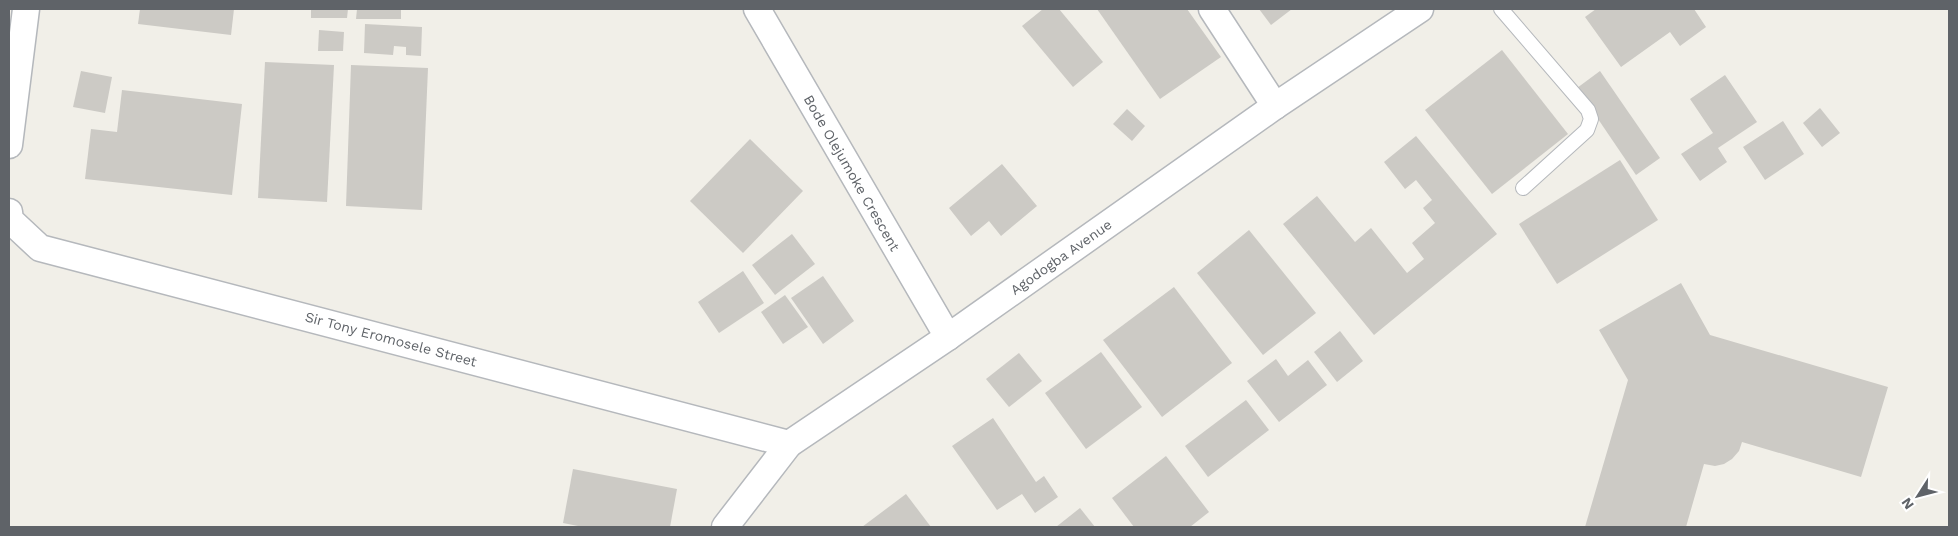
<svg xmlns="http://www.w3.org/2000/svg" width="1958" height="536" font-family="'Work Sans',sans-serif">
	<rect width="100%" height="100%" fill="#f1efe8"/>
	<g fill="#cccac5">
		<path d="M140,9h94l-3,26 -93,-11z"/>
		<path d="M311,9h37l-1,9h-36z"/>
		<path d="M357,9h44v10h-45z"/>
		<path d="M1043,9h16l44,53 -30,25 -51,-61z"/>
		<path d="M1097,9h90l34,48 -61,42z"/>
		<path d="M1259,9h33l-21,16z"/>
		<path d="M1596,9h98l12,18 -26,19 -10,-14 -49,35 -36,-50z"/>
		<path d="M365,24l57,3 -1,29 -15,-1v-8l-12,-1 -1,9 -29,-2z"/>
		<path d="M319,30l25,2 -1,19h-25z"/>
		<path d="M1502,50l66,84 -76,60 -67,-84z"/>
		<path d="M265,62l69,3 -7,137 -69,-4z"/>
		<path d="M351,65l77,3 -6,142 -76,-4z"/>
		<path d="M81,71l31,6 -7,36 -32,-6z"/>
		<path d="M1600,71l60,87 -24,17 -59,-87z"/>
		<path d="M1725,75l32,47 -39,26 9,14 -27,19 -19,-27 32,-21 -23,-34z"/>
		<path d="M122,90l120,14 -10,91 -147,-16 6,-50 26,3z"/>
		<path d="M1820,108l20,25 -18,14 -19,-24z"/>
		<path d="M1127,109l18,17 -13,15 -19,-17z"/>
		<path d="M1783,121l21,33 -39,26 -22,-33z"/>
		<path d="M1416,136l81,98 -123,101 -91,-111 34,-28 38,46 16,-14 36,45 17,-14 -12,-16 23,-20 -12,-15 9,-8 -16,-20 -11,9 -21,-27z"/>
		<path d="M750,139l53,52 -60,62 -53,-52z"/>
		<path d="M1620,160l38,60 -101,64 -38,-60z"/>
		<path d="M1002,164l35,42 -36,30 -12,-15 -18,15 -22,-28z"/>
		<path d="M1249,230l67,83 -53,42 -66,-82z"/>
		<path d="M792,234l23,30 -40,31 -23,-30z"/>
		<path d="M743,271l21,32 -45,30 -21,-31z"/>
		<path d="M823,276l31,45 -31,23 -32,-46z"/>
		<path d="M1681,283l29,52 178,52 -27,90 -119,-35 -3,9 -7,8 -8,5 -9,2 -11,-2 -18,63h-101l43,-147 -29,-50z"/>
		<path d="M1174,287l58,76 -70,54 -59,-77z"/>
		<path d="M785,295l23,32 -25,17 -22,-32z"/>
		<path d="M1340,331l23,30 -26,21 -23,-30z"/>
		<path d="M1101,352l41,55 -56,42 -41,-56z"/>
		<path d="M1019,353l23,28 -33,26 -23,-28z"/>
		<path d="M1276,359l12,17 20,-16 19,25 -48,37 -32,-41z"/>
		<path d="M1246,400l23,30 -61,47 -23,-31z"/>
		<path d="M993,418l43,64 8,-6 14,21 -23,16 -13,-19 -25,16 -45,-64z"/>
		<path d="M1166,456l43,56 -19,15h-56l-22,-29z"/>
		<path d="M573,469l104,20 -7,38h-87l-20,-4z"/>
		<path d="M906,494l25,33h-69z"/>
		<path d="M1080,508l15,19h-39z"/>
	</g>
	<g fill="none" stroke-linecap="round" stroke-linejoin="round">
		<defs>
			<path id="lane" d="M1501,9l87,101 3,9 -4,11 -64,58"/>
			<g id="street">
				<path d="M757,9l191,328"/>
				<path d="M1212,9l63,97"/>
				<path d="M9,145l17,-136"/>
				<path d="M9,212l1,8 30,28 749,196"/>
				<path d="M725,527l64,-83 159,-107 327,-231 145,-97"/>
			</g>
		</defs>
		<use href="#lane" stroke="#b5b8bc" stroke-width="16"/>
		<use href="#street" stroke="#b5b8bc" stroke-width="29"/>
		<use href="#lane" stroke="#fff" stroke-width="14"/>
		<use href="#street" stroke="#fff" stroke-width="26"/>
	</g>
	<g text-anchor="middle" stroke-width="4" stroke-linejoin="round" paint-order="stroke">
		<g font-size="14" fill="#5f6368" stroke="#fff">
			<text transform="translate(852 173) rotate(60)" y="5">Bode Olejumoke Crescent</text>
			<text transform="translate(1061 257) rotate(-35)" y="5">Agodogba Avenue</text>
			<text transform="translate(391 339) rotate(15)" y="5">Sir Tony Eromosele Street</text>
		</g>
	</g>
	<rect width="1958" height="536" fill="none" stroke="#5f6368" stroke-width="20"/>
	<g transform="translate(1918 496) rotate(234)" stroke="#ffffff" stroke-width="4" paint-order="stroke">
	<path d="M0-4L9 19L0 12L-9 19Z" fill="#5f6368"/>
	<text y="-8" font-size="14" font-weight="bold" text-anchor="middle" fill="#5f6368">N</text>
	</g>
</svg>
